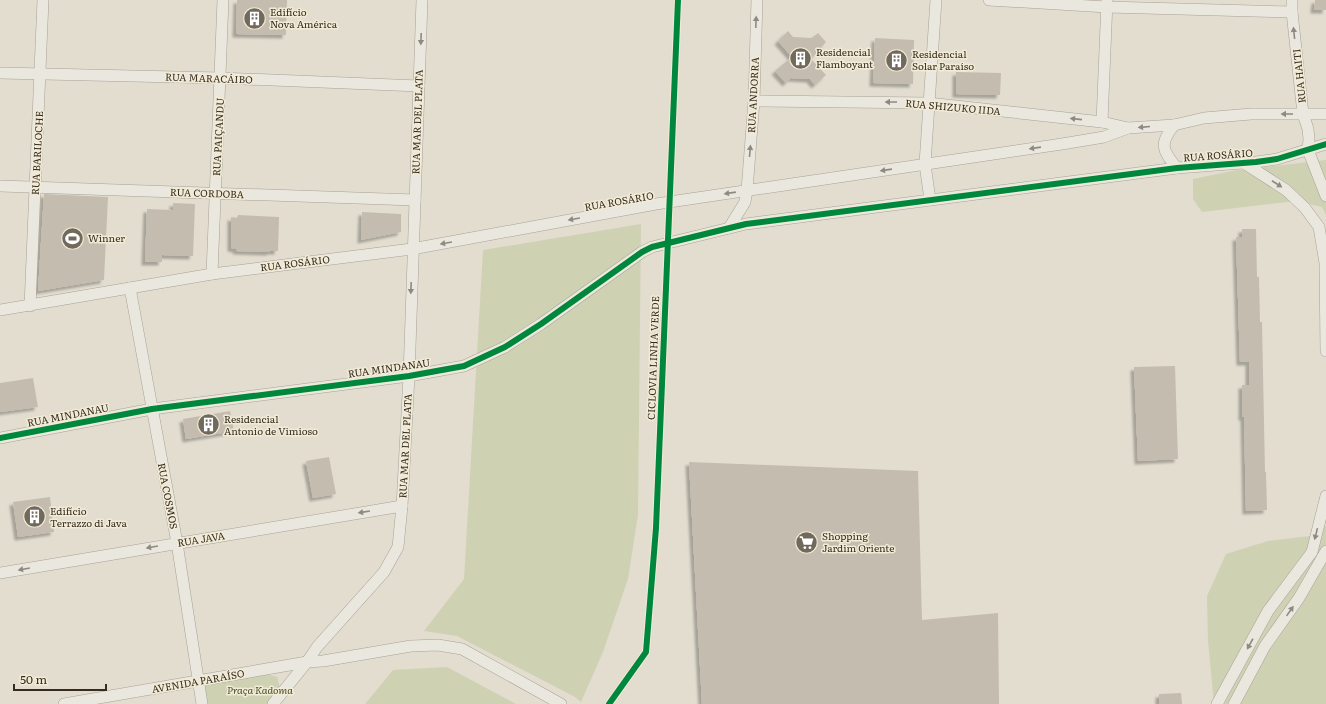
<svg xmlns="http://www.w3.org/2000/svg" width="1326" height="704" font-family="Literata,serif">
	<defs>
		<filter id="shadow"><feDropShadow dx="-3.5" dy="3.5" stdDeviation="1" flood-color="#0004"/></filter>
	</defs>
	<rect width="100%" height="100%" fill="#e2ddcf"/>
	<g fill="#cfd1b3">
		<path d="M1326,160v55l-4,-8 -26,-6 -94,11 -9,-13v-20l39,-8z"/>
		<path d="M641,224l-3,291 -10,64 -25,73 -22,50 -6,-5 -118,-61 -33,-5 40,-52 19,-329z"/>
		<path d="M1326,526v178h-112l-6,-63 -1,-45 19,-42 42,-13 42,-5z"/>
		<path d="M447,667l69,37h-151l28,-34z"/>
		<path d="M266,674l11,3 3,11 -13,16h-59l-3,-18z"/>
	</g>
	<g fill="#c5bcb0" filter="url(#shadow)">
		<path d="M237,0h50l-1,35 -50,-1z"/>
		<path d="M1315,0h11v10h-12z"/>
		<path d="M788,31l5,6 19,1 6,-5 8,9 -15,17 15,16 -11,10 -5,-6 -19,-1 -5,5 -11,-12 17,-14 -14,-16z"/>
		<path d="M875,38l39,2 -1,44 -40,-1z"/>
		<path d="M956,72l45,1 -1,22 -44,-1z"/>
		<path d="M44,194l64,3 -4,83 -66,11z"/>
		<path d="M173,203l22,1 -2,52 -31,-1v7h-17l2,-53 26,1z"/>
		<path d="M362,212l39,2v18l-40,8z"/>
		<path d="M238,215l41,2 -1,34h-8v1l-34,-1 1,-2 -6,-1v-31l6,1z"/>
		<path d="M1242,229h14l1,48h2l1,45h2l3,150h1l1,38 -21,1 -2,-94h-2v-32h7v-23h-9l-4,-125h6z"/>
		<path d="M1175,366l3,93 -40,2 -4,-94z"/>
		<path d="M33,378l5,29 -38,5v-29z"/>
		<path d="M230,411l4,20 -48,8 -3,-20z"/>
		<path d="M329,457l7,37 -23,4 -7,-37z"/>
		<path d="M689,462l229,9 4,149 76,-7 1,91h-297z"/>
		<path d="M50,497l4,35 -36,5 -5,-35z"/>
		<path d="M1181,693l1,11h-23v-10z"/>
	</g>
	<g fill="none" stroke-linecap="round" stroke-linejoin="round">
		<defs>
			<g id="street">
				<path d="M989,0l118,7 185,5"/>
				<path d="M1292,0v12l11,102 5,15 1,10 -1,11 18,46"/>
				<path d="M0,73l221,5 198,8"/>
				<path d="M754,101l174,2 174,19 26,6"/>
				<path d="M1102,122l5,-121"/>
				<path d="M1174,125c-15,19 -12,25 3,43"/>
				<path d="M1244,163l42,27 19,18 14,19 6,36 1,88"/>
				<path d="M0,186l415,14"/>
				<path d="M930,200l-5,-36 11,-164"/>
				<path d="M729,228l16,-26 2,-12 7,-89 3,-101"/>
				<path d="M212,274l11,-274"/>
				<path d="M130,288l47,255 25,161"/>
				<path d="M30,306l13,-306"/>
				<path d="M0,310l212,-36 200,-25 244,-45 406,-60 42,-7 24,-9 46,-3 30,-7 47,-4h75"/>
				<path d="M0,438l152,-29 257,-33 55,-10 41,-19 36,-23 101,-72 10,-5 94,-23 431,-56 79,-6 21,-3 49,-15"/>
				<path d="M0,573l402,-67"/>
				<path d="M64,704l243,-42 16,-1 88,-15 27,-1 24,4 99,55"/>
				<path d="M273,704l34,-42 10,-15 67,-75 14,-25 4,-41 7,-130 13,-376"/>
				<path d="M1217,704l51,-93 44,-59 14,-56"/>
				<path d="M1234,704l31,-58 34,-48 27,-47"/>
			</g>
		</defs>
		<use href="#street" stroke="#a7a297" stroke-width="12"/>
		<use href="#street" stroke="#eae7df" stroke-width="11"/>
		<defs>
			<g id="cycleway">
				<path d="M0,438l152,-29 257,-33 55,-10 41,-19 36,-23 101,-72 10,-5 94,-23 431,-56 79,-6 21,-3 49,-15"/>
				<path d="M609,704l37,-52 10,-124 22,-528"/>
			</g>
		</defs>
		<use href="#cycleway" stroke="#f2ebd6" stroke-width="8"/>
		<use href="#cycleway" stroke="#00873e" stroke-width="6"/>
	</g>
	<defs><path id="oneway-solid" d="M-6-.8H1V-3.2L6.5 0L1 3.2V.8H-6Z"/></defs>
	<g fill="#908980">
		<use href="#oneway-solid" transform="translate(756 22) rotate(-88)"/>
		<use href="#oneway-solid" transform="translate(1294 33) rotate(-96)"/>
		<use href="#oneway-solid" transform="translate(421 39) rotate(92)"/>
		<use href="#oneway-solid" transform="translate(891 102) rotate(-180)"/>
		<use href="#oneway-solid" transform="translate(1287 114) rotate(180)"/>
		<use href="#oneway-solid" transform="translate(1076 119) rotate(-174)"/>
		<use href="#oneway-solid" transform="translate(1144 127) rotate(175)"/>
		<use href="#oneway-solid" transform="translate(1035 148) rotate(172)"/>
		<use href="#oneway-solid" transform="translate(750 151) rotate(-85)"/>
		<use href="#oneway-solid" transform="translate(886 170) rotate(172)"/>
		<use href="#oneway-solid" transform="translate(1277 184) rotate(33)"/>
		<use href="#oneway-solid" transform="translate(730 193) rotate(172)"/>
		<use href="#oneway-solid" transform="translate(574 219) rotate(170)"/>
		<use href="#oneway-solid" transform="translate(446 243) rotate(170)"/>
		<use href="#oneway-solid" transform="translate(411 288) rotate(92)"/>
		<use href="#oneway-solid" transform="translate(364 512) rotate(171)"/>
		<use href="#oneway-solid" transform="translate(1316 534) rotate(104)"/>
		<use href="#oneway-solid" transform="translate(152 547) rotate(170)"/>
		<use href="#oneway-solid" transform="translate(24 569) rotate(170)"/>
		<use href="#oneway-solid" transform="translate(1290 611) rotate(-55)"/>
		<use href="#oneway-solid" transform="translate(1250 644) rotate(119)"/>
	</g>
	<defs>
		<symbol id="building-disc" viewBox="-11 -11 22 22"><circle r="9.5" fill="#72695d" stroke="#f2ebd6"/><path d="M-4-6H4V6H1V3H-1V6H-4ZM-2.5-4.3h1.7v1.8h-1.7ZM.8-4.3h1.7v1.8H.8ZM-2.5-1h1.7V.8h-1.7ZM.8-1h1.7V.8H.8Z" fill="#fff"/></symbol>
		<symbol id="stadium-disc" viewBox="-11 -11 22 22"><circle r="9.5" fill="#72695d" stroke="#f2ebd6"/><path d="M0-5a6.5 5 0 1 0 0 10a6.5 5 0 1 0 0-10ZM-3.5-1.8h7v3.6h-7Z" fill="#fff"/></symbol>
		<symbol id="supermarket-disc" viewBox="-11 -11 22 22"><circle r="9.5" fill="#72695d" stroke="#f2ebd6"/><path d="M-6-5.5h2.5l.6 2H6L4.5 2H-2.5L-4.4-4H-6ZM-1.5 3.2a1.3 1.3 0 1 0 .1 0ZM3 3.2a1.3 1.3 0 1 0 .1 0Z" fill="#fff"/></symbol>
	</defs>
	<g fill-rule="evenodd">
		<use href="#building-disc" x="242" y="6" width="25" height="25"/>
		<use href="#building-disc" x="788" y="46" width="25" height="25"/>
		<use href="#building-disc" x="884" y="48" width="25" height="25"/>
		<use href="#stadium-disc" x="60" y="226" width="25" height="25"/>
		<use href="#building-disc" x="196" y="412" width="25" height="25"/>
		<use href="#building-disc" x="22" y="504" width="25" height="25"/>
		<use href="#supermarket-disc" x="794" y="530" width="25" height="25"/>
	</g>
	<g text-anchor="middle" stroke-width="3" stroke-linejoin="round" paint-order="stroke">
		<g font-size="10" fill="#352b20" stroke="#f2ebd6" text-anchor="start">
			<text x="270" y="16">Edifício<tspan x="270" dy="12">Nova América</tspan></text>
			<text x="816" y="56">Residencial<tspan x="816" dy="12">Flamboyant</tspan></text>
			<text x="912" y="58">Residencial<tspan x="912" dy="12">Solar Paraíso</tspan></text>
			<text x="88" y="242">Winner</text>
			<text x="224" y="423">Residencial<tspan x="224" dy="12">Antonio de Vimioso</tspan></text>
			<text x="50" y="515">Edifício<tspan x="50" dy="12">Terrazzo di Java</tspan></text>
			<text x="822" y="540">Shopping<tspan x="822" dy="12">Jardim Oriente</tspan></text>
		</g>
		<g font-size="10" fill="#352b20" stroke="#f2ebd6">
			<text transform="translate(1299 76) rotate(-96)" y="4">RUA HAITI</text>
			<text transform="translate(209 78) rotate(2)" y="4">RUA MARACÁIBO</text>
			<text transform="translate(753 95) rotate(-87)" y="4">RUA ANDORRA</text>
			<text transform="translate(953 107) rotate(5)" y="4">RUA SHIZUKO IIDA</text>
			<text transform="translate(417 122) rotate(-88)" y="4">RUA MAR DEL PLATA</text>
			<text transform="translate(218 137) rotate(-87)" y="4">RUA PAIÇANDU</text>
			<text transform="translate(37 153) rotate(-87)" y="4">RUA BARILOCHE</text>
			<text transform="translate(1218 155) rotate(-4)" y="4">RUA ROSÁRIO</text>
			<text transform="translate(207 193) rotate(2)" y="4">RUA CORDOBA</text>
			<text transform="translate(619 201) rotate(-10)" y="4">RUA ROSÁRIO</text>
			<text transform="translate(295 263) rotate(-7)" y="4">RUA ROSÁRIO</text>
			<text transform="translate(653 358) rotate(-88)" y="4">CICLOVIA LINHA VERDE</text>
			<text transform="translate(389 368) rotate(-8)" y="4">RUA MINDANAU</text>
			<text transform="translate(68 415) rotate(-11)" y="4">RUA MINDANAU</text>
			<text transform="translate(405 446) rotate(-87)" y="4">RUA MAR DEL PLATA</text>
			<text transform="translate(168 496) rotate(79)" y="4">RUA COSMOS</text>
			<text transform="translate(201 539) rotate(-9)" y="4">RUA JAVA</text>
			<text transform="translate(198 681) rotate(-10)" y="4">AVENIDA PARAÍSO</text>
		</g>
		<g font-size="10" font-style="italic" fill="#445029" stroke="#f2ebd6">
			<text x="260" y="694">Praça Kadoma</text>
		</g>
	</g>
	<path d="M14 684v6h92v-6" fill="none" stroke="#352b20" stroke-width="2"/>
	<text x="20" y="684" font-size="12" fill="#352b20" stroke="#f2ebd6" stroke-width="3" paint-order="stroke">50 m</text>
</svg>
